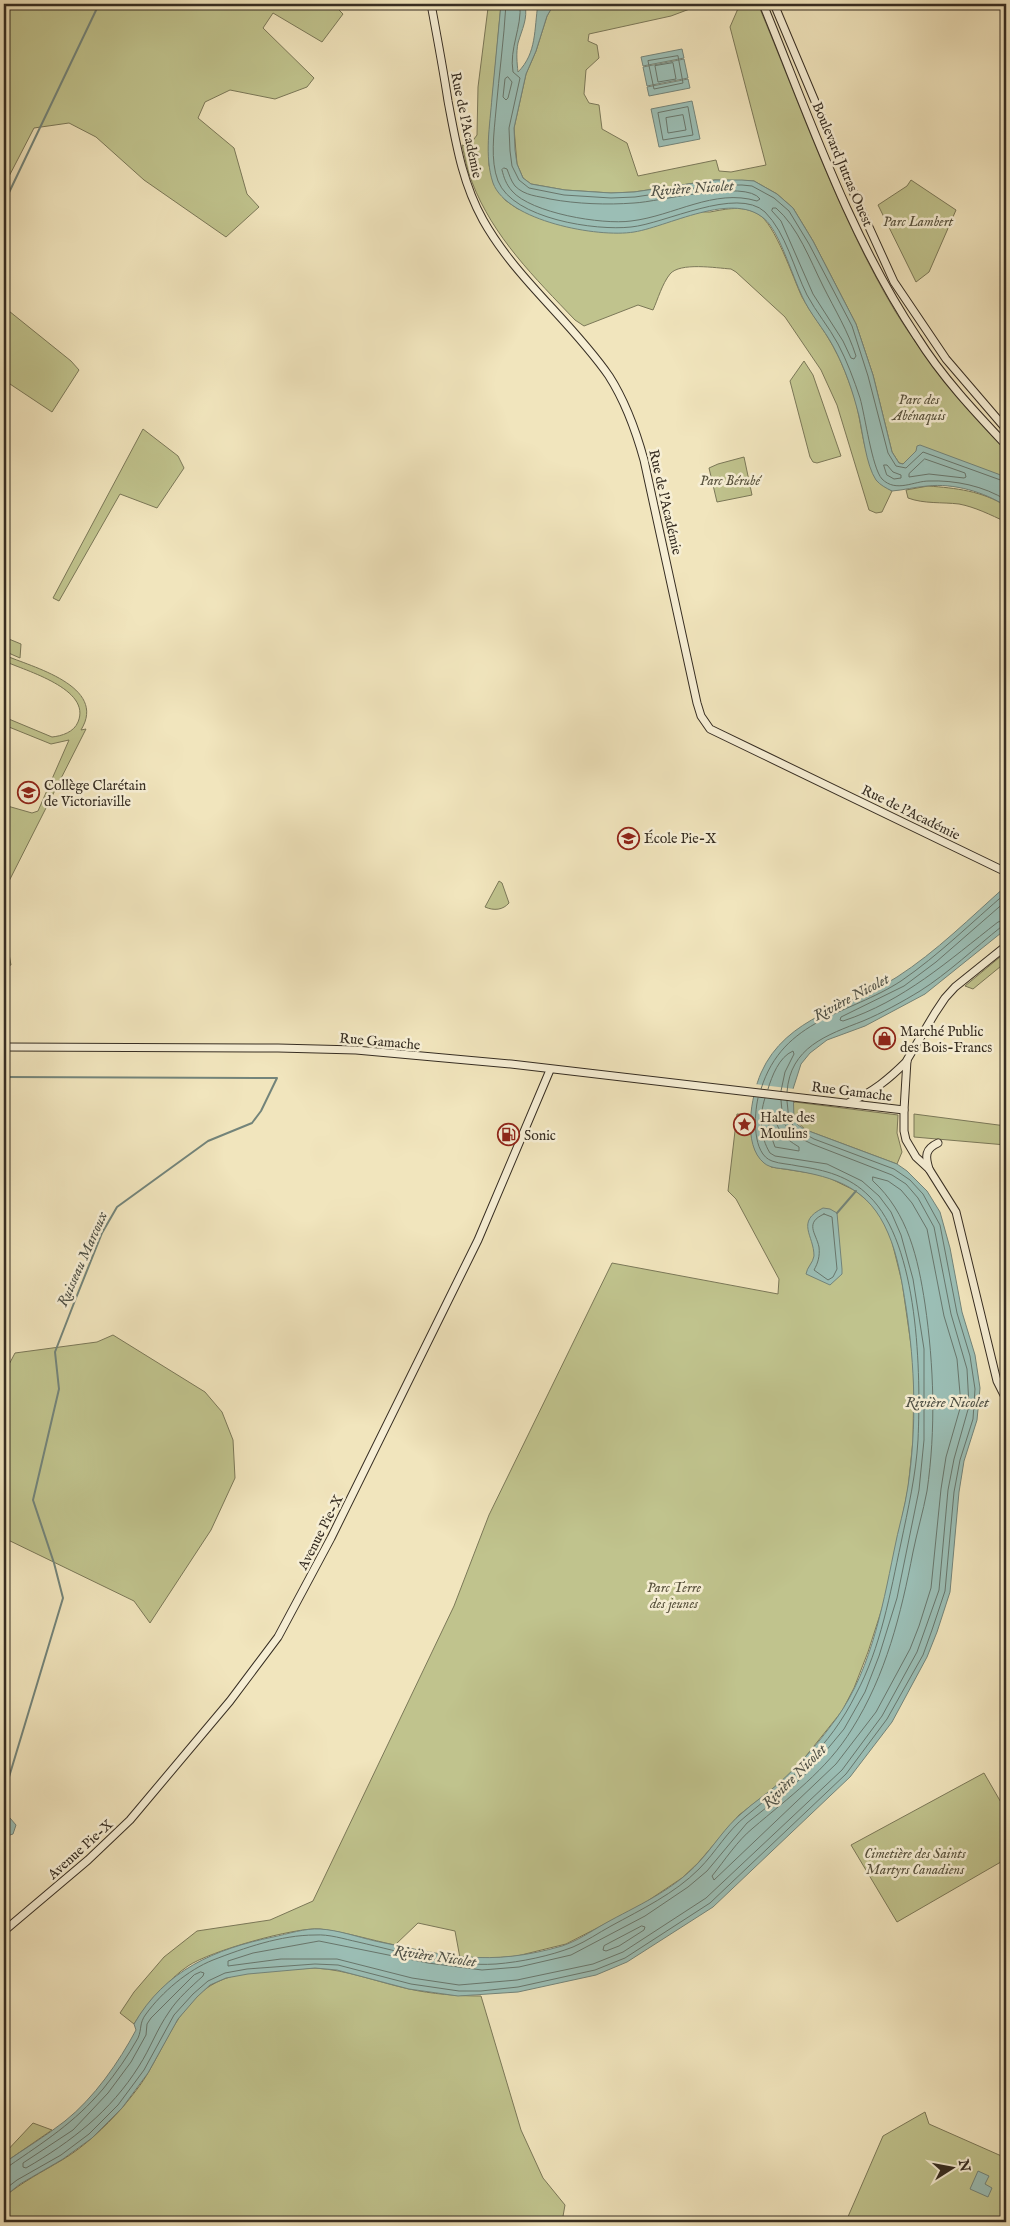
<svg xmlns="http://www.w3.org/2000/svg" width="1010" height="2226" font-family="'IM FELL English',serif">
	<rect width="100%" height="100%" fill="#f1e5bd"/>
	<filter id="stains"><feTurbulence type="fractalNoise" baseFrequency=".004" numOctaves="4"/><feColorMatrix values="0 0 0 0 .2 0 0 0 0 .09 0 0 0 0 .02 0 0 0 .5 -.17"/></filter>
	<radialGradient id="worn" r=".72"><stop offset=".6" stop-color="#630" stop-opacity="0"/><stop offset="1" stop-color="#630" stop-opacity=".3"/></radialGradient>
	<g fill="#c0c38d" stroke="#7b7858">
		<path d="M4,4h329l10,10 -21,28 -49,-29 -10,15 51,50 -7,9 -32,12 -45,-9 -25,12 -7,16 36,30 13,46 12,13 -33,30 -82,-57 -48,-43 -27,-14 -35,5 -30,58z"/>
		<path d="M501,4l-12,133v28l5,19 11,16 13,9 192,3c16,-3 33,-7 48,2 17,9 35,64 44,83 9,17 22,32 31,49 9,16 16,35 22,53 8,28 9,78 37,92l-10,21 -6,1 -7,-3 -32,-105 -16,-35 -36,-53 -49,-45 -5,-3c-15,-1 -51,-7 -61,5 -8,10 -12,25 -17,36l-15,-5 -54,21 -9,-6c-40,-42 -82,-83 -103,-138 -5,-11 -7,-25 -10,-37l6,2 9,-12 1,-48 10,-79z"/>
		<path d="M554,4h149l-32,12 -82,18 -1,7 9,4 2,13 -13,12 -2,24 5,9 10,2 3,24 25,14 11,33 78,-16 3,11 12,1 35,-7 -36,-138 10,-23h18c43,103 80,211 137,307 31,51 71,95 111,139v29l-90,-28 -13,13 -4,-1 -7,-11 -19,-77 -17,-51 -43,-83 -20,-33 -16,-14 -23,-13 -39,-1 -81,12 -23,1 -46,-3 -34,-6 -8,-6 -6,-14 -3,-36 12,-54 10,-23 11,-35z"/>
		<path d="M911,180l45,30 -27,62 -13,10 -38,-77 29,-19z"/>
		<path d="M4,307l67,54 8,9 -27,42 -48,-32z"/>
		<path d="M804,361l9,14 28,81 -24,7 -4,-1 -3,-5 -20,-76z"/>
		<path d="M143,429l35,27 6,12 -27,40 -37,-14 -61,107 -6,-3z"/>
		<path d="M744,457l8,38 -35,7 -8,-34 9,-4z"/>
		<path d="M928,486c28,2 54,5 78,20v16c-15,-7 -31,-15 -47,-18 -17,-2 -35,0 -51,-6l-2,-8z"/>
		<path d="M4,637l17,7 -1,14 -16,-7z"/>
		<path d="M4,655c28,12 104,31 77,75l5,-1 -82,162v-86l28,8 6,-2 31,-71 -18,4 -47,-19v-8l48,20c10,-1 22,-5 26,-15 14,-33 -52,-51 -74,-61z"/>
		<path d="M499,881l3,2 7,20c-6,7 -15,8 -24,4z"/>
		<path d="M4,926l7,39 -7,2z"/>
		<path d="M1006,952v10l-33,27 -8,-3z"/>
		<path d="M795,1102l103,13 -1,18 5,19 -5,12 -91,-34 -12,-11 -2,-15z"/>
		<path d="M737,1114l13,1 1,18 4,17 16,17 52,8 33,16 14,12 11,14 10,21 11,44 12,84 -1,74 -5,49 -22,107 -18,56 -14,36 -12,23 -40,50 -23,23 -40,31 -41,48 -16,15 -42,28 -74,38 -49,12 -34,3 -23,-1 -5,-27 -37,-8 -23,22c-24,-5 -50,-13 -75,-16 -25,-2 -110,22 -132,37 -18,12 -43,40 -54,58l-14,-11 14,-21 30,-35 33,-26 73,-11 43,-19 141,-295 35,-91 123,-252 166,31 1,-15 -43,-80 -8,-8z"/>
		<path d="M914,1114l92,12v19l-92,-8z"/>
		<path d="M113,1335l92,57 17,20 11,28 2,38 -24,52 -61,93 -16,-22 -130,-63v-164l11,-21 82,-11z"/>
		<path d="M984,1773l22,38v48l-109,63 -46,-77z"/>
		<path d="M315,1968c33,2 62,14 94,21 23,5 48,7 72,7l40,134 22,48 22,27 -3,17h-558v-25c18,-15 38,-25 58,-37 22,-13 43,-33 60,-52 9,-11 20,-24 27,-37 20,-34 35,-77 75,-92 28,-11 62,-9 91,-11z"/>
		<path d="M925,2112l4,12 77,34v64h-153l-6,-3 36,-83z"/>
		<path d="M33,2123l19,7 -48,33v-9z"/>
	</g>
	<g fill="#9bbeb5" stroke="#73847a">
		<path d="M501,4h24c3,15 -3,25 -7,39 -2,10 -1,20 0,29 19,-19 16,-43 20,-68h16l-7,12 -11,35 -10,23 -12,54 1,22 2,14 6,14 8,6 34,6 46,3 23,-1 81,-12h27l12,1 23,13 16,14 20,33 43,83 17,51 19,77 7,11 4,1 13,-13 1,-5 3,-1 78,29 8,4v28c-22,-14 -52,-23 -79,-20 -12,1 -23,4 -35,5 -6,-3 -12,-6 -16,-11 -10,-15 -13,-46 -17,-64 -6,-24 -14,-48 -26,-70 -9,-17 -23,-32 -31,-50 -9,-19 -20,-55 -32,-71 -29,-39 -99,1 -136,7 -36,6 -127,-11 -141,-49 -9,-27 -3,-58 -1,-86 3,-31 6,-62 9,-93z"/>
		<path d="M682,49l2,9 -41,8 -2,-9z"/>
		<path d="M684,59l4,19 -41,8 -4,-19z"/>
		<path d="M688,79l2,9 -41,8 -2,-9z"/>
		<path d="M692,101l8,38 -41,8 -8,-38z"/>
		<path d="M1006,886v43l-81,65 -60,32 -38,14 -17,13 -9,11 -8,25 1,29 4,7 8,5 91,34 10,7 20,20 13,21 10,36 12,64 13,43 5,33 -3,32 -13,41 -5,31 -9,100 -13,40 -10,25 -35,65 -42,55 -137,130 -86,55 -31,13 -78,17 -60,4 -49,-7 -72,-19 -22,-2 -67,6 -22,4 -16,7 -13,12 -19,22 -30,54 -26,35 -30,30 -29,21 -43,25 -16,13v-34c20,-14 42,-27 61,-42 29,-23 54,-59 71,-91l-2,-6c31,-54 81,-75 139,-87 15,-3 32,-9 47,-8 18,1 38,8 55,12 72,15 114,26 187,5 15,-5 28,-14 42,-22 32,-18 69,-33 95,-62 15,-16 26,-35 43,-49 12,-11 25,-19 37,-30 19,-17 36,-36 51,-56 39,-48 52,-117 64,-176 4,-22 11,-43 14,-65 9,-60 7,-120 -2,-179 -4,-25 -8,-51 -18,-74 -19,-45 -52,-56 -97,-63 -9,-2 -20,-1 -27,-7 -22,-18 -13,-67 -3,-90 25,-57 89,-66 136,-96 39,-25 74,-60 109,-91z"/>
		<path d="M823,1208l7,1 7,4 5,56v5l-12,11 -24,-11c1,-7 7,-11 8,-18 0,-21 -19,-34 9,-48z"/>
		<path d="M4,1817l6,1 6,7 -3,9 -9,3z"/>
		<path d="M978,2171l11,5 -4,8 7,4 -4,9 -18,-8z"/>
	</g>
	<path fill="#f1e5bd" d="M755,1084l40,5v10l-42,-9z"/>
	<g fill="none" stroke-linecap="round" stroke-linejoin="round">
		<g stroke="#68766c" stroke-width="1">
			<path d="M506,4c-2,35 -7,71 -10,106 -2,23 -6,50 2,71 15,38 98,50 133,46 33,-3 106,-41 134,-15 21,21 29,57 42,83 9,17 22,32 31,49 9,17 16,36 22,54 5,17 12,70 22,81 14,14 32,2 47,2 26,-1 55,5 77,19"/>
			<path d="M520,4c2,24 -11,44 -7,68l7,6 -11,50 1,23 2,15 7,14 10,8 35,7 47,3 24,-1 80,-12h27l10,1 22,12 15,13 20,33 43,82 16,50 20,77 8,13 10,2 17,-16 83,30"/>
			<path d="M678,56l5,27 -29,6 -6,-28z"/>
			<path d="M673,63l3,16 -18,3 -3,-16z"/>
			<path d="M508,77l4,5 -4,16 -2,2 -3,-3 2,-18z"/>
			<path d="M688,107l5,28 -30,5 -5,-27z"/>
			<path d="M683,115l3,15 -18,3 -2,-15z"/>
			<path d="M504,168l3,1c2,5 4,12 8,17 10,10 23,10 35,13 27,5 57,6 84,4 24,-1 112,-24 126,-4l-3,2c-43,-13 -83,15 -126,20 -29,4 -100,-8 -119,-30 -6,-7 -8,-13 -10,-21z"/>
			<path d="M773,208h3c22,19 34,52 47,78 12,24 25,45 33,70l-2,3 -3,-1 -8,-17 -30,-47 -32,-73 -9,-10z"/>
			<path d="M925,459l40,14 1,4 -2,1 -35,-4 -20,3v-3z"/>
			<path d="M884,465h3l6,7 8,3v3l-7,1 -7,-4z"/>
			<path d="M1006,901l-70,61 -32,24 -63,31 -1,3 3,1c61,-20 105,-60 155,-99l8,-2"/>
			<path d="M761,1089c22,-71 88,-74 140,-108 38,-26 71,-59 105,-88"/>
			<path d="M768,1089c4,-13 11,-32 25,-38l1,3 -9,18 -4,19"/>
			<path d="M787,1092c3,-45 40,-57 76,-71 19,-8 39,-19 57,-30 27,-17 56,-44 81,-64l5,-1"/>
			<path d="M765,1098c-6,18 -5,39 5,55l5,3 52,8 35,17 17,15 12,16 10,23 12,44 11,70v91l-5,50 -22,108 -18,58 -14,36 -21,37 -33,40 -25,23 -39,31 -40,48 -19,16 -43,29 -74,39 -52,12 -37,3 -54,-7 -109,-22 -66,12 -25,8v5l53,-7h56l75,19 47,7 58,-5 76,-16 30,-12 83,-54 136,-128 40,-54 35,-64 22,-62 9,-100 6,-31 15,-53 -2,-37 -16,-55 -17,-87 -16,-29 -12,-14 -14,-9 -80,-31 -20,-10 -9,-12 -2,-22"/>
			<path d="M770,1111l4,1c2,18 10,26 25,35v4l-24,-4 -6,-17z"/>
			<path d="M873,1177l15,4 13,9 11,13 15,26 17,87 13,43 4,46 -15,52 -5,32 -10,99 -12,38 -9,23 -34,63 -40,52 -122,116 -2,-4c13,-16 25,-35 41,-48 35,-30 74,-58 99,-99 34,-54 49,-115 61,-177 4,-20 10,-40 14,-61 9,-62 7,-125 -2,-187 -7,-46 -17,-91 -52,-123z"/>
			<path d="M824,1214l8,3 5,52 -4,8 -5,3 -14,-10c4,-7 6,-14 5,-23 -3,-14 -15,-24 5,-33z"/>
			<path d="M642,1926l3,1 -1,3 -25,16 -13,5 -3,-1 1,-4z"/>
			<path d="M201,1972l3,1 -1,3c-12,11 -25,22 -34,36 -12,17 -19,37 -30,54 -28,45 -68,76 -113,102l-3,-1v-4l50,-33 35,-37 23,-31 15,-27 1,-11 4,-6 43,-43z"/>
			<path d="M4,2167l5,-1c36,-25 65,-43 94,-77 13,-16 25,-33 35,-51 4,-9 1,-15 8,-24 16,-22 42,-44 67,-54 31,-12 68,-25 102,-25 14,-1 29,4 43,7 44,10 92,25 138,22 25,-2 54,-8 77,-17 14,-6 25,-14 38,-21 31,-17 63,-32 88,-57 17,-17 28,-38 47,-53 44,-36 84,-69 110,-122 25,-47 34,-100 45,-151 7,-34 15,-68 17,-103 3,-66 1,-196 -49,-244 -20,-20 -44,-26 -71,-30 -8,-2 -18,-2 -26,-5 -20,-7 -18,-46 -14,-63"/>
			<path d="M4,2190l13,-10 44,-25 28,-21 29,-29 26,-35 30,-55 19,-21 15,-13 17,-8 22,-4 68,-5 23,1 73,19 48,7h22l37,-4 77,-17 30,-12 85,-55 136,-129 41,-55 36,-64 9,-25 13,-39 9,-99 6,-32 13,-41 2,-30 -5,-33 -13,-43 -17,-88 -17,-31 -13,-14 -16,-11 -80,-30 -18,-10 -7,-9 -2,-19"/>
		</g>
		<g stroke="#73847a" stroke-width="2">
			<path d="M4,203l95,-199"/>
			<path d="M4,1077l273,1 -16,33 -9,12 -44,18 -91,66 -15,26 -28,70 -19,49 4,37 -26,111 21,63 9,35 -54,179 -5,8"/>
			<path d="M837,1213l19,-22"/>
		</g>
		<defs>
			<g id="secondary">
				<path d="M431,4c6,32 12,64 17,97 8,42 14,81 35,119 33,59 88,101 126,156 16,25 27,55 35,84l53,243 4,13 9,13 296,143"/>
				<path d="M763,4c46,112 86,231 154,333 25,40 57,74 89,108"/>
				<path d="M774,4l80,190 40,88 52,77 60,70"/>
				<path d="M1006,946l-51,41 -10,11 -10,15 -28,47 -3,50v21l2,9 10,17 13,12 27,43 41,169 9,18"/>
				<path d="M4,1047l274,1 78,2 155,14 393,46"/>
				<path d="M850,1102c23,-10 39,-23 57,-41"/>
				<path d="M929,1169c-4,-13 -4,-20 9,-26"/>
				<path d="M4,1931l84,-71 42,-40 100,-119 48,-64 53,-99 147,-298 72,-170"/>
			</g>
		</defs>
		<use href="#secondary" stroke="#362d22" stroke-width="9"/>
		<use href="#secondary" stroke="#f6eed4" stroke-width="7"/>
	</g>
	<defs>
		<symbol id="school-ring" viewBox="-11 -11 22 22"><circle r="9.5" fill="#f6eed4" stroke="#8f2418" stroke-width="1.5"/><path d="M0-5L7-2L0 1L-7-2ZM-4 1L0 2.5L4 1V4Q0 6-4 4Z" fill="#8f2418"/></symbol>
		<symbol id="shop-ring" viewBox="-11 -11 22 22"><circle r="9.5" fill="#f6eed4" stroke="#8f2418" stroke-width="1.5"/><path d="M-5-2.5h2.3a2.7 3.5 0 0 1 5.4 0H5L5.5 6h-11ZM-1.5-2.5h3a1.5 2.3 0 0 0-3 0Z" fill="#8f2418"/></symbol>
		<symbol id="sight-ring" viewBox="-11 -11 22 22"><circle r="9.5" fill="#f6eed4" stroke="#8f2418" stroke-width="1.5"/><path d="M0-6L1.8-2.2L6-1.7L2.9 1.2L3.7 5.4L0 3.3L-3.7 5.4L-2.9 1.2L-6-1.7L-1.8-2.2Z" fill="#8f2418"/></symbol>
		<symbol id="fuel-ring" viewBox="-11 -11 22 22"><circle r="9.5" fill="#f6eed4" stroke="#8f2418" stroke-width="1.5"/><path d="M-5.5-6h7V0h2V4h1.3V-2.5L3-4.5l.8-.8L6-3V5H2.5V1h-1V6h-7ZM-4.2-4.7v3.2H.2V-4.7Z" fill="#8f2418"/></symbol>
	</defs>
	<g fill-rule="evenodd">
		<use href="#school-ring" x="16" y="780" width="25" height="25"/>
		<use href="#school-ring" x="616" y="826" width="25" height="25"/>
		<use href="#shop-ring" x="872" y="1026" width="25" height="25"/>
		<use href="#sight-ring" x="732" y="1112" width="25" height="25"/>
		<use href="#fuel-ring" x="496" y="1122" width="25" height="25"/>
	</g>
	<g text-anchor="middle" stroke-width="5" stroke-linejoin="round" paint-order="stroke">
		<g font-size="14" fill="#362d22" stroke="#f6eed4">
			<text transform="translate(467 125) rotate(78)" y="5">Rue de l'Académie</text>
			<text transform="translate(843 164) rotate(67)" y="5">Boulevard Jutras Ouest</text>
			<text transform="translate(666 502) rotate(77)" y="5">Rue de l'Académie</text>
			<text transform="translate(911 812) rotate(26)" y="5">Rue de l'Académie</text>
			<text transform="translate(380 1041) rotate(5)" y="5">Rue Gamache</text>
			<text transform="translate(852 1091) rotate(7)" y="5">Rue Gamache</text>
			<text transform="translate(320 1532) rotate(-63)" y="5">Avenue Pie-X</text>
			<text transform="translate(80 1849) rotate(-42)" y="5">Avenue Pie-X</text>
		</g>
		<g font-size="14" font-style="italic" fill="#58523d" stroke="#f6eed4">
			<text x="918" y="226">Parc Lambert</text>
			<text x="919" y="404">Parc des<tspan x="919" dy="16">Abénaquis</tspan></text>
			<text x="730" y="485">Parc Bérubé</text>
			<text x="674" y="1592">Parc Terre<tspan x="674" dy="16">des jeunes</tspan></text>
			<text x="915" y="1858">Cimetière des Saints<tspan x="915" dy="16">Martyrs Canadiens</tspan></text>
		</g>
		<g font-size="14" fill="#362d22" stroke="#f6eed4" text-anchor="start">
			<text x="44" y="790">Collège Clarétain<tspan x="44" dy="16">de Victoriaville</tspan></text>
			<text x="644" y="843">École Pie-X</text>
			<text x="900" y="1036">Marché Public<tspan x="900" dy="16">des Bois-Francs</tspan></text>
			<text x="760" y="1122">Halte des<tspan x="760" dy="16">Moulins</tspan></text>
			<text x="524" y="1140">Sonic</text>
		</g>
		<g font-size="15" font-style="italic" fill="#4f5147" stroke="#f6eed4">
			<text transform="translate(692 188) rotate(-4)" y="5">Rivière Nicolet</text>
			<text transform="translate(851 997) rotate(-28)" y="5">Rivière Nicolet</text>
			<text transform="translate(82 1259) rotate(-66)" y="5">Ruisseau Marcoux</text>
			<text x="947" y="1407">Rivière Nicolet</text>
			<text transform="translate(794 1776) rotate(-45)" y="5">Rivière Nicolet</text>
			<text transform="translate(435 1956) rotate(8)" y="5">Rivière Nicolet</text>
		</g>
	</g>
	<rect width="1010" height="2226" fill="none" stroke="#f1e5bd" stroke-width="20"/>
	<rect x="5" y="5" width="1000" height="2216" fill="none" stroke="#362d22" stroke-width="2.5"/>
	<rect x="10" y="10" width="990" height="2206" fill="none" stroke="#362d22"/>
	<g transform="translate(952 2168) rotate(79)" stroke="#f6eed4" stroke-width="4" paint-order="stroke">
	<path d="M0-4L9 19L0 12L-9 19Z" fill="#362d22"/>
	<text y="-8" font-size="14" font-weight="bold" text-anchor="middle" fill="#362d22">N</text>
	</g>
	<rect width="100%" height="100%" filter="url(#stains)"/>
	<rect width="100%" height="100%" fill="url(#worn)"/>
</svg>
